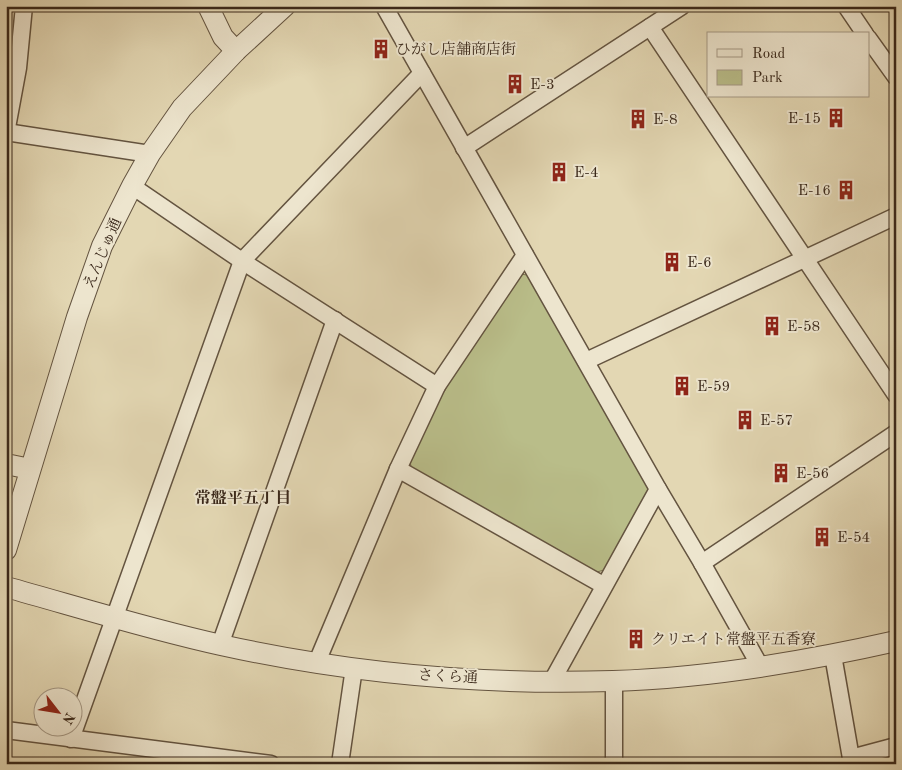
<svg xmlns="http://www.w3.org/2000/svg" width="902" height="770" font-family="'Old Standard TT','Noto Serif JP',serif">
	<rect width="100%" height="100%" fill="#e3d7b3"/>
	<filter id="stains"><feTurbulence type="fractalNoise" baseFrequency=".004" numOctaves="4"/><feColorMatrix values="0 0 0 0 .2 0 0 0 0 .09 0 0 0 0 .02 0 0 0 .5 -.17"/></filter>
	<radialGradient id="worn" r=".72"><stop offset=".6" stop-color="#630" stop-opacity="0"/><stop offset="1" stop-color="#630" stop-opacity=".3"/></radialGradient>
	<path fill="#b9bd89" stroke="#7a7252" d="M520,274l7,1 121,211v5l-44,79 -7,2 -185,-102 -2,-8 27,-61 27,-43z"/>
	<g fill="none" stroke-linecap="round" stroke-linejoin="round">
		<defs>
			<g id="minor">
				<path d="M384,6l274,483 44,74 58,103"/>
				<path d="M846,6l19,28"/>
				<path d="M650,27l246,368"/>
				<path d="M868,38l28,39"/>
				<path d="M6,132l144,22"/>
				<path d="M6,133l12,-65 6,-62"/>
				<path d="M464,148l218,-142"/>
				<path d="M132,186l110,75 195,125"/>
				<path d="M586,361l310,-145"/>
				<path d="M398,469l205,116"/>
				<path d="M702,563l194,-130"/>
				<path d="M220,645l115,-325"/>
				<path d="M833,655l19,109"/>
				<path d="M317,662l81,-193 39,-83 88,-131"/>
				<path d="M552,681l106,-192"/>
				<path d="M614,681v83"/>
				<path d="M6,730l265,34"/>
				<path d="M71,739l171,-478 180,-188"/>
				<path d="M851,758l45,-12"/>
				<path d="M340,764l14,-96"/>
			</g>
			<g id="tertiary">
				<path d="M208,6l15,31 13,14"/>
				<path d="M6,464l24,5"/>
				<path d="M6,550l71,-233 25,-71 30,-60 18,-32 32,-46 54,-57 49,-45"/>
				<path d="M6,587c72,20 142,42 215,58 127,28 262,40 392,36 95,-3 190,-19 283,-40"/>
			</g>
		</defs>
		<use href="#minor" stroke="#645440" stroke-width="19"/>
		<use href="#tertiary" stroke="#645440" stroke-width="22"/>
		<use href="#minor" stroke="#ede5ce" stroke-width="16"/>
		<use href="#tertiary" stroke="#ede5ce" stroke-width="20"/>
	</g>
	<defs>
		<symbol id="building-bare" viewBox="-9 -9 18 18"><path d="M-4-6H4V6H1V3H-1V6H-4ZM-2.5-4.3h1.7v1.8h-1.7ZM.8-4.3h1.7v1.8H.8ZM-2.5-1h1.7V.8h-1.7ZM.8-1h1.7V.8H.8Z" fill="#8f2418" stroke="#ede5ce" stroke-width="2.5" paint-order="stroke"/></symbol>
	</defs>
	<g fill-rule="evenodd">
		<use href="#building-bare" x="367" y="35" width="28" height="28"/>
		<use href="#building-bare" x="501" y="70" width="28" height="28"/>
		<use href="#building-bare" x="822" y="104" width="28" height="28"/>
		<use href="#building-bare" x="624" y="105" width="28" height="28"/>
		<use href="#building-bare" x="545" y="158" width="28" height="28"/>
		<use href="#building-bare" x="832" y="176" width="28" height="28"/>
		<use href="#building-bare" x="658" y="248" width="28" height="28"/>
		<use href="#building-bare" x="758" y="312" width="28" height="28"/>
		<use href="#building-bare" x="668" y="372" width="28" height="28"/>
		<use href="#building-bare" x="731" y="406" width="28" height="28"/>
		<use href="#building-bare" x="767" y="459" width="28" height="28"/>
		<use href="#building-bare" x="808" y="523" width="28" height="28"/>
		<use href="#building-bare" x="622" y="625" width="28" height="28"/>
	</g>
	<g text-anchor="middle" stroke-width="4" stroke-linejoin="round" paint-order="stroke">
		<g font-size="15" fill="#3a281a" stroke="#ede5ce" text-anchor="start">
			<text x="396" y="54">ひがし店舗商店街</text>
			<text x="530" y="89">E-3</text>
			<text x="821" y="123" text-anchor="end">E-15</text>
			<text x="653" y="124">E-8</text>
			<text x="574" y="177">E-4</text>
			<text x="831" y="195" text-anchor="end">E-16</text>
			<text x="687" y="267">E-6</text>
			<text x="787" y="331">E-58</text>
			<text x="697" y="391">E-59</text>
			<text x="760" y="425">E-57</text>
			<text x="796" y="478">E-56</text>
			<text x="837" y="542">E-54</text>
			<text x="651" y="644">クリエイト常盤平五香寮</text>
		</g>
		<g font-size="15" fill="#3a281a" stroke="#ede5ce">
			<text transform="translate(102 253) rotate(-67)" y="5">えんじゅ通</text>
			<text transform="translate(448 676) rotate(3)" y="5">さくら通</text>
		</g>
		<g font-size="16" font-weight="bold" fill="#3a281a" stroke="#ede5ce">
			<text x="243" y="503">常盤平五丁目</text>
		</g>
	</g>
	<rect width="902" height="770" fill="none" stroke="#e3d7b3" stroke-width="25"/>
	<rect x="8" y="8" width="887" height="755" fill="none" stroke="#3a281a" stroke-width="2.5"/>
	<rect x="12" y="12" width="877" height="745" fill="none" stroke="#3a281a"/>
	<rect x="707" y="32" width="162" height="65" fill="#ede5ce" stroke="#a59986"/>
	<rect x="717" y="49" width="25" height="8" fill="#ede5ce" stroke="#a59986"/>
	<text x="752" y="58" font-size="15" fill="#3a281a">Road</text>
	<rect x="717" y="70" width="25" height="15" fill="#b9bd89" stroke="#a59986"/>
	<text x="752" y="82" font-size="15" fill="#3a281a">Park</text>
	<g transform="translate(58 712) rotate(121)"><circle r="24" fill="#ede5ce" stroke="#a59986"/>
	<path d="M0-4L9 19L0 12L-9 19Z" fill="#8f2418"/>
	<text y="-8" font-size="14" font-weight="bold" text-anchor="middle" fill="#3a281a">N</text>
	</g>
	<rect width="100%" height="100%" filter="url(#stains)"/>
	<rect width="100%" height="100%" fill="url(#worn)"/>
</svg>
